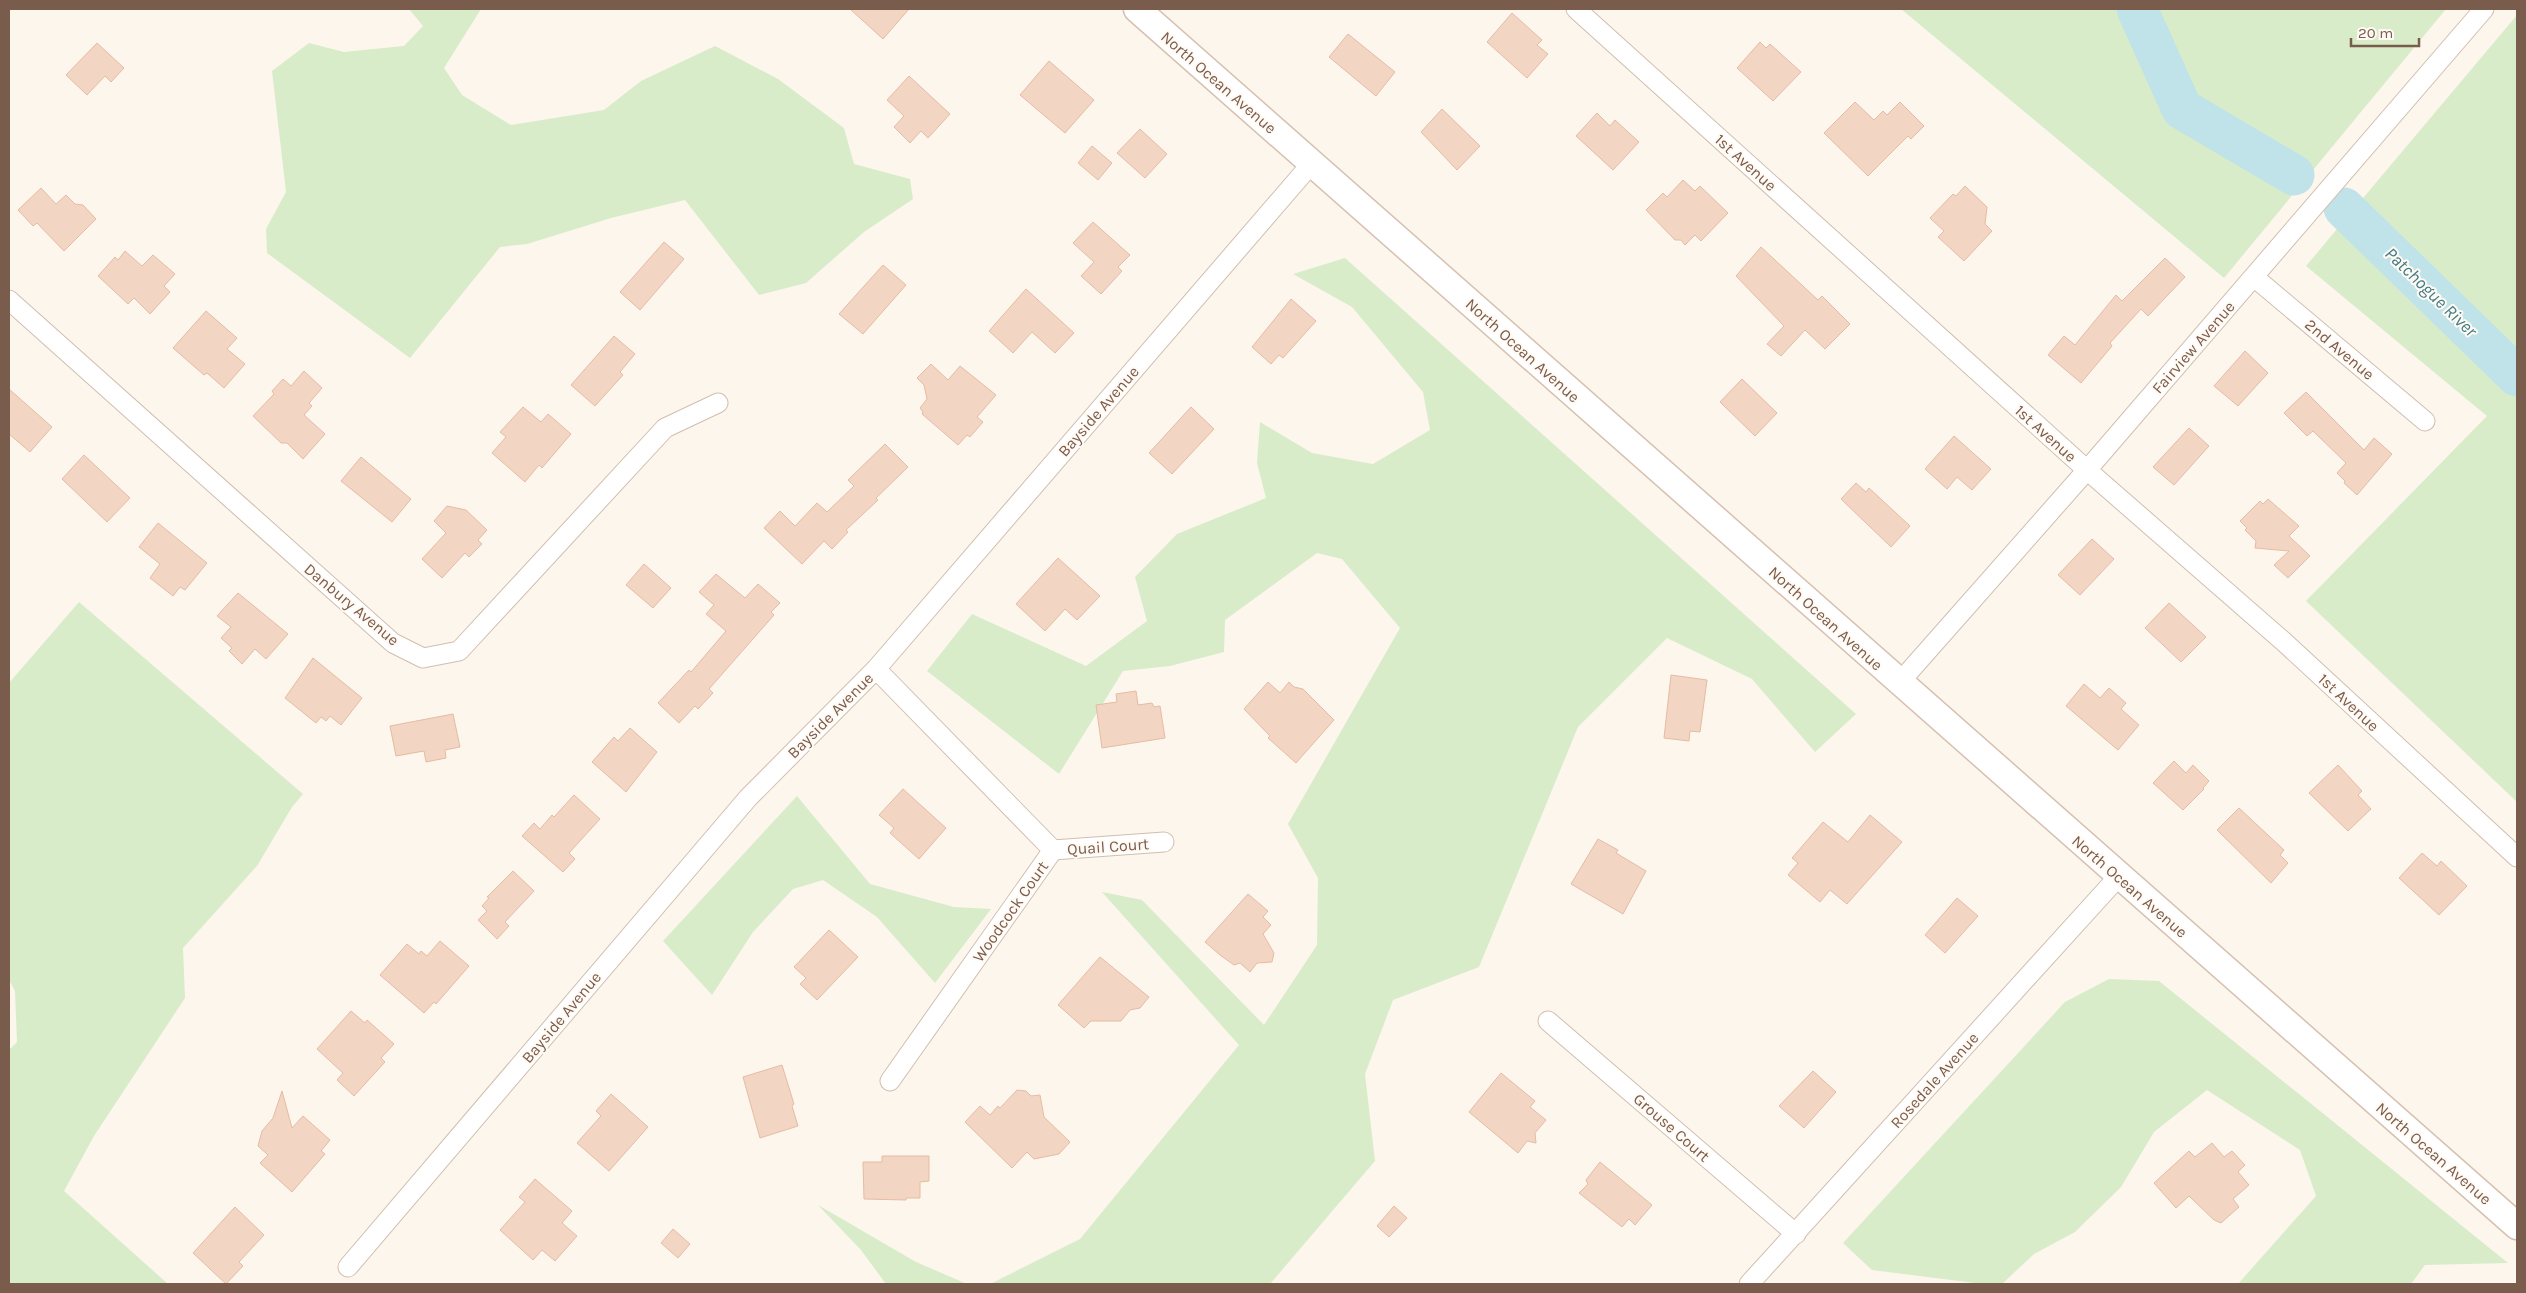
<svg xmlns="http://www.w3.org/2000/svg" width="2526" height="1293" font-family="Karla,sans-serif">
	<rect width="100%" height="100%" fill="#fdf6ec"/>
	<g fill="#d8ecc9">
		<path d="M409,9h72l-37,59 18,27 49,30 93,-15 37,-29 74,-35 63,33 66,49 10,36 56,15 3,20 -49,33 -58,51 -47,12 -74,-95 -74,18 -84,26 -27,3 -90,111 -143,-105 -1,-24 20,-37 -14,-121 37,-28 35,9 60,-6 19,-20z"/>
		<path d="M1901,9h545l-222,269z"/>
		<path d="M2517,15v787l-211,-201 181,-185 -181,-150z"/>
		<path d="M1345,258l511,456 -41,38 -63,-73 -85,-41 -89,89 -99,240 -86,33 -28,74 10,87 -105,123h-280l90,-45 159,-194 -137,-153 40,8 122,125 53,-80 1,-67 -30,-54 112,-196 -58,-69 -25,-6 -92,67 -1,32 -54,14 -47,5 -64,103 -132,-103 45,-57 114,52 61,-45 -12,-44 42,-43 89,-36 -9,-35 3,-41 52,31 61,11 57,-34 -7,-38 -71,-85 -59,-33z"/>
		<path d="M79,602l224,192 -11,13 -35,59 -74,82 2,50 -91,138 -30,55 104,93h-159v-234l8,-8 -2,-51 -6,-11v-297z"/>
		<path d="M797,796l73,88 84,23 37,2 -56,74 -58,-66 -54,-37 -30,9 -40,43 -41,63 -49,-54z"/>
		<path d="M2109,979l50,2 349,282 -83,2 -14,19h-173l78,-88 -16,-46 -93,-60 -53,42 -33,55 -46,45 -41,22 -32,30h-19l-111,-14 -29,-27 222,-241z"/>
		<path d="M818,1205l98,57 51,22h-81l-25,-34z"/>
	</g>
	<g fill="none" stroke-linecap="round" stroke-linejoin="round">
		<g stroke="#bfe3e8" stroke-width="41">
			<path d="M2137,9l45,100 112,66"/>
			<path d="M2344,208l173,168"/>
		</g>
	</g>
	<g fill="#f3d5c3" stroke="#e6bba3">
		<path d="M850,9h59l-26,30z"/>
		<path d="M1512,13l30,27 -5,5 11,9 -21,24 -40,-36z"/>
		<path d="M1348,34l47,38 -19,24 -47,-39z"/>
		<path d="M1760,42l6,6 4,-4 31,28 -28,29 -36,-33z"/>
		<path d="M97,43l27,25 -13,14 -6,-6 -18,19 -21,-20z"/>
		<path d="M1049,61l45,39 -29,33 -45,-38z"/>
		<path d="M909,76l41,38 -22,24 -7,-7 -11,12 -16,-16 10,-11 -17,-16z"/>
		<path d="M1855,102l19,18 9,-9 4,4 13,-13 24,24 -13,13 -3,-3 -40,40 -44,-43z"/>
		<path d="M1442,109l38,37 -23,24 -36,-38z"/>
		<path d="M1597,113l13,13 5,-6 24,22 -26,28 -37,-34z"/>
		<path d="M1140,129l27,25 -22,24 -28,-25z"/>
		<path d="M1092,146l20,17 -14,17 -20,-17z"/>
		<path d="M1683,180l12,11 5,-5 28,27 -27,28 -6,-6 -10,10 -4,-5h-6l-29,-30 17,-17 4,4z"/>
		<path d="M1965,186l22,21 -2,17 7,7 -28,30 -26,-24 6,-6 -14,-13 23,-24 3,2z"/>
		<path d="M41,188l15,16 10,-9 9,9 8,1 13,14 -32,32 -27,-28 -4,3 -15,-16z"/>
		<path d="M1093,222l37,33 -12,12 4,4 -21,23 -20,-18 13,-14 -21,-19z"/>
		<path d="M664,242l20,17 -44,51 -20,-18z"/>
		<path d="M1761,247l57,53 4,-4 28,28 -25,25 -20,-19 -24,26 -14,-12 17,-18 -48,-50z"/>
		<path d="M125,251l17,15 11,-11 22,19 -11,12 6,6 -20,22 -16,-16 -6,6 -30,-28 17,-19 3,3z"/>
		<path d="M2165,258l20,19 -37,39 -7,-7 -31,34 2,3 -31,37 -33,-28 16,-19 11,9 41,-50 6,6z"/>
		<path d="M883,265l23,20 -43,49 -24,-20z"/>
		<path d="M1026,289l48,44 -19,20 -23,-21 -19,21 -24,-22z"/>
		<path d="M1291,299l25,22 -33,37 -4,-3 -8,9 -19,-17z"/>
		<path d="M206,311l31,27 -10,11 18,15 -21,24 -17,-15 -3,2 -31,-27z"/>
		<path d="M614,336l21,18 -15,18 3,3 -28,31 -24,-21z"/>
		<path d="M2245,351l23,22 -30,33 -24,-20z"/>
		<path d="M931,364l17,16 12,-14 36,29 -19,22 6,5 -13,15 -3,-2 -9,10 -36,-31 1,-2 -3,-4 7,-9 -3,-14 -7,-7z"/>
		<path d="M304,371l18,17 -13,15 3,3 -8,9 21,19 -22,25 -16,-16h-6l-28,-27 21,-22 -2,-3 11,-12 8,7z"/>
		<path d="M1742,379l35,34 -22,23 -35,-34z"/>
		<path d="M9,389l43,38 -22,25 -21,-18z"/>
		<path d="M2306,392l58,58 10,-12 18,16 -35,41 -13,-12 1,-2 -8,-8 9,-10 -33,-32 -6,5 -23,-23z"/>
		<path d="M523,407l18,15 7,-8 23,20 -29,34 -3,-3 -14,17 -33,-29 14,-16 -6,-5z"/>
		<path d="M1191,407l23,22 -42,45 -23,-21z"/>
		<path d="M2189,428l20,18 -35,39 -21,-18z"/>
		<path d="M1954,436l37,33 -19,21 -15,-13 -10,12 -22,-20z"/>
		<path d="M885,444l23,23 -32,31 2,2 -32,30 2,2 -16,17 -8,-8 -22,23 -38,-36 16,-17 15,15 22,-23 10,9 27,-26 -6,-6z"/>
		<path d="M84,455l46,43 -23,24 -45,-43z"/>
		<path d="M361,457l50,42 -19,23 -51,-41z"/>
		<path d="M1856,483l10,9 3,-4 41,38 -19,21 -50,-48z"/>
		<path d="M2268,499l31,27 -10,10 21,20 -22,22 -14,-13 15,-14 -34,-3 1,-7 -11,-11 2,-2 -7,-7 20,-20 3,3z"/>
		<path d="M447,506l19,4 21,20 -9,10 4,4 -13,13 -4,-4 -23,25 -20,-19 24,-26 -12,-12z"/>
		<path d="M158,523l49,40 -22,27 -5,-3 -7,9 -23,-18 10,-14 -21,-17z"/>
		<path d="M2092,539l22,20 -34,36 -22,-20z"/>
		<path d="M1058,558l42,38 -23,24 -12,-11 -20,22 -29,-27z"/>
		<path d="M644,564l27,24 -18,20 -27,-23z"/>
		<path d="M716,574l29,24 13,-14 22,19 -9,9 3,3 -65,74 4,4 -15,16 -3,-3 -16,17 -21,-20 31,-33 2,2 35,-41 -20,-17 8,-9 -15,-13z"/>
		<path d="M238,593l50,41 -22,25 -11,-10 -13,15 -13,-13 3,-3 -11,-10 10,-11 -14,-11z"/>
		<path d="M2169,603l37,34 -25,25 -36,-34z"/>
		<path d="M313,658l49,40 -21,27 -11,-9 -4,5 -5,-4 -5,6 -31,-25z"/>
		<path d="M1671,675l36,5 -7,52 -10,-1 -1,10 -25,-3z"/>
		<path d="M1268,682l12,11 9,-11 5,5 9,2 31,31 -38,43 -28,-25 2,-2 -26,-27z"/>
		<path d="M2084,684l16,14 9,-10 17,15 -5,6 18,16 -21,25 -52,-44z"/>
		<path d="M1136,691l2,14 14,-2 2,4 6,-1 5,32 -63,10 -6,-43 21,-3 -1,-8z"/>
		<path d="M453,714l7,33 -15,3 1,8 -20,4 -2,-11 -28,5 -6,-30z"/>
		<path d="M630,728l27,24 -31,40 -34,-30 22,-25 4,4z"/>
		<path d="M2174,761l12,12 7,-8 16,16 -6,7 1,1 -21,21 -30,-27z"/>
		<path d="M2338,765l24,26 -4,4 13,14 -23,22 -39,-38z"/>
		<path d="M903,789l43,39 -27,31 -29,-26 4,-5 -15,-13z"/>
		<path d="M574,795l26,24 -31,34 6,6 -12,13 -41,-36 12,-13 6,6 12,-14 2,2z"/>
		<path d="M2239,808l45,42 -4,5 8,8 -17,20 -54,-53z"/>
		<path d="M1870,815l32,27 -55,62 -17,-14 -10,12 -32,-27 10,-12 -6,-5 31,-36 25,20z"/>
		<path d="M1598,839l20,11 -2,3 30,18 -23,43 -52,-30z"/>
		<path d="M2422,853l15,13 4,-5 26,25 -28,29 -40,-37z"/>
		<path d="M513,871l21,20 -29,31 4,4 -12,13 -19,-19 9,-9 -5,-5 7,-8 -2,-1z"/>
		<path d="M1248,894l20,17 -5,6 8,8 -8,9 11,19 -2,9 -15,1 -7,9 -10,-9 -6,2 -14,-10 -15,-13z"/>
		<path d="M1957,898l21,18 -33,37 -20,-18z"/>
		<path d="M829,930l29,27 -41,43 -17,-16 6,-6 -12,-11z"/>
		<path d="M440,941l29,25 -33,38 -2,-2 -10,11 -44,-38 27,-31 12,10 2,-3 6,5z"/>
		<path d="M1100,957l49,40 -9,11 -10,2 -9,11h-30l-7,7 -26,-23z"/>
		<path d="M351,1011l14,12 2,-3 27,24 -13,14 4,4 -31,34 -17,-16 6,-7 -26,-24z"/>
		<path d="M782,1065l12,39 -2,2 6,20 -38,12 -17,-61z"/>
		<path d="M1813,1071l23,21 -32,36 -25,-22z"/>
		<path d="M1501,1073l34,28 -5,6 16,13 -11,13 1,10 -9,-2 -9,12 -49,-41z"/>
		<path d="M1017,1090l9,1 5,5 9,-1 4,22 26,25 -11,12 -25,5 -7,-7 -15,16 -47,-46 15,-16 10,9 8,-9 2,2z"/>
		<path d="M282,1091l10,37 11,-12 27,24 -9,11 4,3 -33,38 -32,-29 8,-8 -10,-9 4,-15 11,-13z"/>
		<path d="M611,1094l37,33 -39,44 -32,-28 24,-27 -5,-5z"/>
		<path d="M2212,1143l12,14 8,-6 13,14 -7,7 11,13 -16,14 6,8 -18,16 -7,-3 -25,-24 -13,12 -22,-25 35,-32 6,6z"/>
		<path d="M882,1156h47v25l-9,1v16h-14v2l-42,-1 -1,-37h19z"/>
		<path d="M1600,1162l52,43 -17,20 -6,-6 -7,8 -43,-34 9,-9 -2,-4z"/>
		<path d="M535,1179l37,32 -10,12 15,13 -22,25 -13,-11 -9,10 -33,-30 25,-28 -6,-5z"/>
		<path d="M1394,1206l13,12 -18,19 -12,-11z"/>
		<path d="M235,1207l29,28 -25,27 4,4 -17,18 -33,-31z"/>
		<path d="M673,1229l17,15 -12,14 -17,-15z"/>
	</g>
	<g fill="none" stroke-linecap="round" stroke-linejoin="round">
		<defs>
			<g id="street">
				<path d="M1576,9l511,461 196,171 234,216"/>
				<path d="M2254,277l171,144"/>
				<path d="M9,300l384,343 30,15 36,-7 206,-223 53,-25"/>
				<path d="M876,669l177,181"/>
				<path d="M1899,683l188,-213 397,-461"/>
				<path d="M1053,850l111,-8"/>
				<path d="M1548,1021l248,213"/>
				<path d="M890,1081l163,-231"/>
				<path d="M348,1267l400,-469 128,-129 436,-506"/>
				<path d="M1749,1284l370,-408"/>
			</g>
			<path id="secondary" d="M1137,9l1380,1217"/>
		</defs>
		<use href="#street" stroke="#d1beb0" stroke-width="21"/>
		<use href="#secondary" stroke="#d6c0b0" stroke-width="29"/>
		<use href="#street" stroke="#fff" stroke-width="19"/>
		<use href="#secondary" stroke="#fff" stroke-width="26"/>
	</g>
	<g text-anchor="middle" stroke-width="4" stroke-linejoin="round" paint-order="stroke">
		<g font-size="16" fill="#7a5c4d" stroke="#fffaf3">
			<text transform="translate(1219 82) rotate(41)" y="6">North Ocean Avenue</text>
			<text transform="translate(1746 162) rotate(42)" y="6">1st Avenue</text>
			<text transform="translate(2193 347) rotate(-49)" y="6">Fairview Avenue</text>
			<text transform="translate(2340 349) rotate(40)" y="6">2nd Avenue</text>
			<text transform="translate(1523 350) rotate(42)" y="6">North Ocean Avenue</text>
			<text transform="translate(1098 411) rotate(-49)" y="6">Bayside Avenue</text>
			<text transform="translate(2046 433) rotate(42)" y="6">1st Avenue</text>
			<text transform="translate(352 604) rotate(40)" y="6">Danbury Avenue</text>
			<text transform="translate(1826 618) rotate(42)" y="6">North Ocean Avenue</text>
			<text transform="translate(2349 702) rotate(43)" y="6">1st Avenue</text>
			<text transform="translate(830 715) rotate(-45)" y="6">Bayside Avenue</text>
			<text transform="translate(1108 846) rotate(-4)" y="6">Quail Court</text>
			<text transform="translate(2130 886) rotate(41)" y="6">North Ocean Avenue</text>
			<text transform="translate(1010 911) rotate(-55)" y="6">Woodcock Court</text>
			<text transform="translate(561 1017) rotate(-50)" y="6">Bayside Avenue</text>
			<text transform="translate(1934 1080) rotate(-48)" y="6">Rosedale Avenue</text>
			<text transform="translate(1672 1127) rotate(41)" y="6">Grouse Court</text>
			<text transform="translate(2434 1153) rotate(41)" y="6">North Ocean Avenue</text>
		</g>
		<g font-size="18" font-style="italic" fill="#437c86" stroke="#fffaf3">
			<text transform="translate(2431 292) rotate(44)" y="6">Patchogue River</text>
		</g>
	</g>
	<rect width="2526" height="1293" fill="none" stroke="#7a5c4d" stroke-width="20"/>
	<path d="M2351 38v8h68v-8" fill="none" stroke="#7a5c4d" stroke-width="2.5"/>
	<text x="2358" y="38" font-size="15" fill="#7a5c4d" stroke="#fffaf3" stroke-width="4" paint-order="stroke">20 m</text>
</svg>
